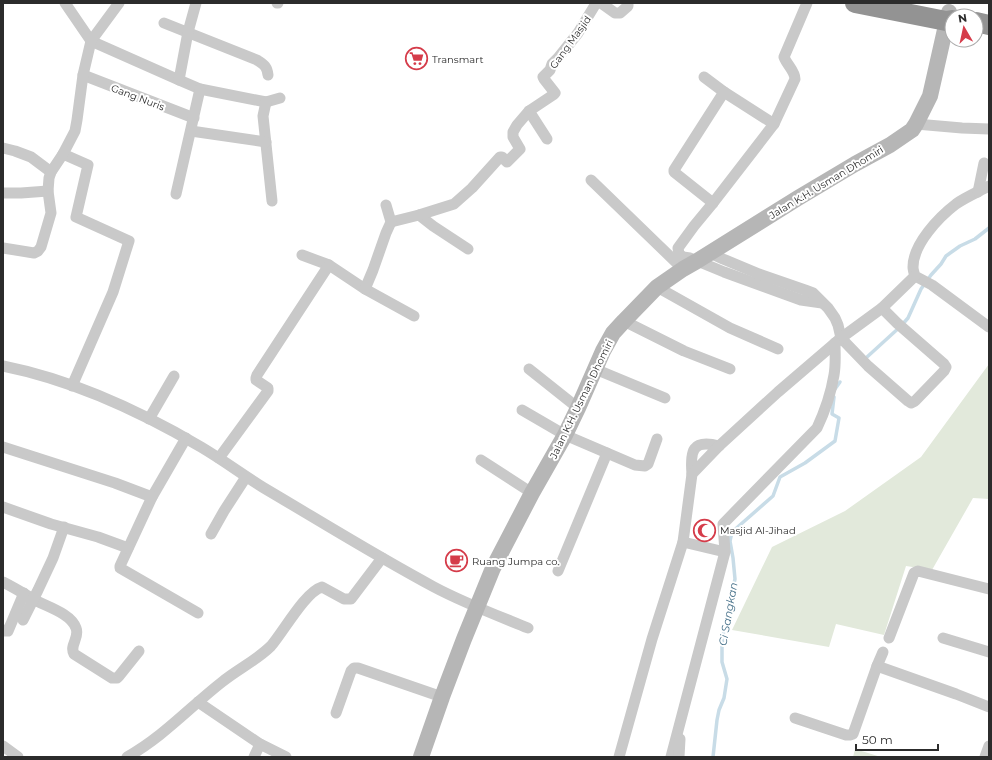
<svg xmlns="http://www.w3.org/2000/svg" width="992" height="760" font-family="Montserrat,sans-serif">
	<rect width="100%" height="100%" fill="#fff"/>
	<g fill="#e2e9db">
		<path d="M989,364v135l-16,-1 -41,72 -26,-4 -22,69 -48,-11 -7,23 -97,-17 40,-83 73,-36 76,-54z"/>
		<path d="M855,749l26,8h-28z"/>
	</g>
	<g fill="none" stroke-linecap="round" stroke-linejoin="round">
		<g stroke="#c8dce7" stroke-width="3.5">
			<path d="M867,357l34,-31 7,-8 13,-29 10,-14 10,-11 5,-8 14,-10 15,-7 14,-11"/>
			<path d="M835,389l5,-7"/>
			<path d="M713,757l4,-37 2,-10 5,-12 3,-19 -5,-17v-15l2,-19 11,-49 -2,-21 -3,-17 2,-9 41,-36 7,-19 25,-14 30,-22 4,-23 -7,-4 2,-17"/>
		</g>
		<g stroke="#c9c9c9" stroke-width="11">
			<path d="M65,3l26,38 88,39 21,9 66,13 14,-4"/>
			<path d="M277,3h1"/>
			<path d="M601,3l14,10h5l8,-7v-3"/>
			<path d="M807,3l-23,54c3,8 11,14 11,22l-21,45 -61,79 -19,23 -16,22 1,6 4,3 7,1 34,14 77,28 21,3"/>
			<path d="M164,23l93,37c7,5 10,6 11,15"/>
			<path d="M83,75l111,43"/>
			<path d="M704,77l20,15"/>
			<path d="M179,80l9,-48 8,-29"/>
			<path d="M266,102l-3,14 9,85"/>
			<path d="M529,111l18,28"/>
			<path d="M916,124l46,4 27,1"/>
			<path d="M191,131l75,11"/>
			<path d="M3,148l12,3 16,6 20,15"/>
			<path d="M63,154l25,11 -12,52 53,24 -16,51 -41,94"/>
			<path d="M591,180l92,89"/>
			<path d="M989,186c-11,6 -23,11 -33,18 -17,13 -43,40 -43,63 0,3 1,6 2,9l17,9 57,42"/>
			<path d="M978,192l6,-29"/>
			<path d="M3,193h18l27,-2"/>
			<path d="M176,194l24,-105"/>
			<path d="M713,203l-39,-31v-2l50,-78 50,32"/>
			<path d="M419,215l14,11 35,23"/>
			<path d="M391,222l28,-7 35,-11 18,-16 28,-31h2l5,5 13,-13 -7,-12v-5l4,-7 12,-14 24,-16 2,-2 -11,-14 -1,-2 7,-7 2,-6 6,-6 20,-25 17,-28 2,-2"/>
			<path d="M3,248l31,5 4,-2 3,-4 10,-34 -3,-22 1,-13 2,-6 12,-18 12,-23 2,-11 6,-45 8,-34 28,-38"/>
			<path d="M710,253l13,6 36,15 46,16 8,3 15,15 7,10 3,7 3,13 27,28 40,35 3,2 4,-2 29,-30 2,-4 -2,-3 -47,-41 -15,-15"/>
			<path d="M302,255l27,10 36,24 49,27"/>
			<path d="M657,287l73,41 48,21"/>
			<path d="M365,289l8,-19 13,-37 5,-11 -5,-17"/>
			<path d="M624,321l60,30 46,18"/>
			<path d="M3,366c70,14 137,45 198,81 22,13 42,28 63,41 56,33 112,68 170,99 30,16 62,28 94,41"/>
			<path d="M529,369l49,39"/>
			<path d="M595,369l70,29"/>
			<path d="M522,410l43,25 70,30 10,1 3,-2 9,-25"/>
			<path d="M149,419l25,-43"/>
			<path d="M186,438l-34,59 -32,69v2l78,45"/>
			<path d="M3,447l112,36 37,14"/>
			<path d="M219,458l49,-67v-3l-12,-8v-2l1,-3 72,-110"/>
			<path d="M481,460l51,33"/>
			<path d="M692,474c-2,-23 0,-35 27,-28"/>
			<path d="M3,507l48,17 47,13 30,11"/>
			<path d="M211,534l13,-23 22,-34"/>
			<path d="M683,542l42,10"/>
			<path d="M558,571l49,-118"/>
			<path d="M3,582c10,5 20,11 30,17 12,7 38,14 43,29 4,10 -7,17 -2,26l38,24h5l2,-2 20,-25"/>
			<path d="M23,620l15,-30 15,-32 11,-31"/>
			<path d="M3,630l2,1h3l16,-38"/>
			<path d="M889,638l25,-65 4,-2 71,18"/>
			<path d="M943,638l46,14"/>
			<path d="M877,666l79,28 33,13"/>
			<path d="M198,702l62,42 26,13"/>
			<path d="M336,713l15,-42 3,-3h4l84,29"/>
			<path d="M795,718l51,17h4l3,-1 24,-68 6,-14"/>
			<path d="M3,746l15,11"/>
			<path d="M127,757c36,-20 63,-50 95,-75 16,-13 35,-22 49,-36 13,-15 34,-54 51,-59l22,12h7l31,-41"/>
			<path d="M254,757l6,-13"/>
			<path d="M619,757l33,-118 31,-97 9,-68 27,-28 59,-54 63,-54 41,-30 33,-32"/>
			<path d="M671,757l54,-205 -2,-28 94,-96c8,-17 14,-35 17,-53 2,-11 1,-21 1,-32"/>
			<path d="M679,757l1,-18"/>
			<path d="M985,757l4,-11"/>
		</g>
		<path stroke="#b6b6b6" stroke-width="16" d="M421,757l21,-60 22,-58 29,-71 39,-75 33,-58 13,-27 25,-57 10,-18 11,-12 33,-34 26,-18 14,-8 101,-63 57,-34 35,-19 22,-15 4,-6 14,-28 19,-84"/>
		<g stroke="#939393" stroke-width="20">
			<path d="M855,3l91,18 6,-1"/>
			<path d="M976,22l13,3"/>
		</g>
	</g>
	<defs>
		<symbol id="supermarket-ring" viewBox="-11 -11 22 22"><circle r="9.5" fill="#fff" stroke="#d53c4a" stroke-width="1.5"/><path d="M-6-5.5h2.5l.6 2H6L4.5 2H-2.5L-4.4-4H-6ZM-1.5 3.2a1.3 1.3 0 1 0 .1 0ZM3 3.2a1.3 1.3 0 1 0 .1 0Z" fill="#d53c4a"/></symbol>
		<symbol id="mosque-ring" viewBox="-11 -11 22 22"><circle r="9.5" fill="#fff" stroke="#d53c4a" stroke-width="1.5"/><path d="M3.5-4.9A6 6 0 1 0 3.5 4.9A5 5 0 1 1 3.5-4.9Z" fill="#d53c4a"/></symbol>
		<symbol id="cafe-ring" viewBox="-11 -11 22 22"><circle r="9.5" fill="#fff" stroke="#d53c4a" stroke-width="1.5"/><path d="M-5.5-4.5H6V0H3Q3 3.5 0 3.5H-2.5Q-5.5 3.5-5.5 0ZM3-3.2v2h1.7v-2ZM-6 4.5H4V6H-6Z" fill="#d53c4a"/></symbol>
	</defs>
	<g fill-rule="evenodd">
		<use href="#supermarket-ring" x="404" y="46" width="25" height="25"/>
		<use href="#mosque-ring" x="692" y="518" width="25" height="25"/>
		<use href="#cafe-ring" x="444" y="548" width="25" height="25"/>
	</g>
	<g text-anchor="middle" stroke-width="4" stroke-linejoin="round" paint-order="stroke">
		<g font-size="10" fill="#2c2c2c" stroke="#fff">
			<text transform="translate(570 42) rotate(-54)" y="4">Gang Masjid</text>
			<text transform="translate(138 97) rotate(21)" y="4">Gang Nuris</text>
			<text transform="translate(826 182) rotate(-31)" y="4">Jalan K.H. Usman Dhomiri</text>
			<text transform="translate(581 399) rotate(-64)" y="4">Jalan K.H. Usman Dhomiri</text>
		</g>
		<g font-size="10" fill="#2c2c2c" stroke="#fff" text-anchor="start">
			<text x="432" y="63">Transmart</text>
			<text x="720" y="534">Masjid Al-Jihad</text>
			<text x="472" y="565">Ruang Jumpa co.</text>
		</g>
		<g font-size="11" font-style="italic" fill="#426d86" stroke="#fff">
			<text transform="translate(728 614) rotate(-80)" y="4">Ci Sangkan</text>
		</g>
	</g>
	<rect width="992" height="760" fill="none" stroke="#2c2c2c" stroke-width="8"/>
	<g transform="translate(964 28) rotate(351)"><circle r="19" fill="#ffffff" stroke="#ababab"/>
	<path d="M0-3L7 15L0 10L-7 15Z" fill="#d53c4a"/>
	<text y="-6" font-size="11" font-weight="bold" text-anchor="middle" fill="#2c2c2c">N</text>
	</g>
	<path d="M856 744v6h82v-6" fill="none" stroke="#2c2c2c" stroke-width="2"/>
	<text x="862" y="744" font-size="12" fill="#2c2c2c" stroke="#ffffff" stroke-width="3" paint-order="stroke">50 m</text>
</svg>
